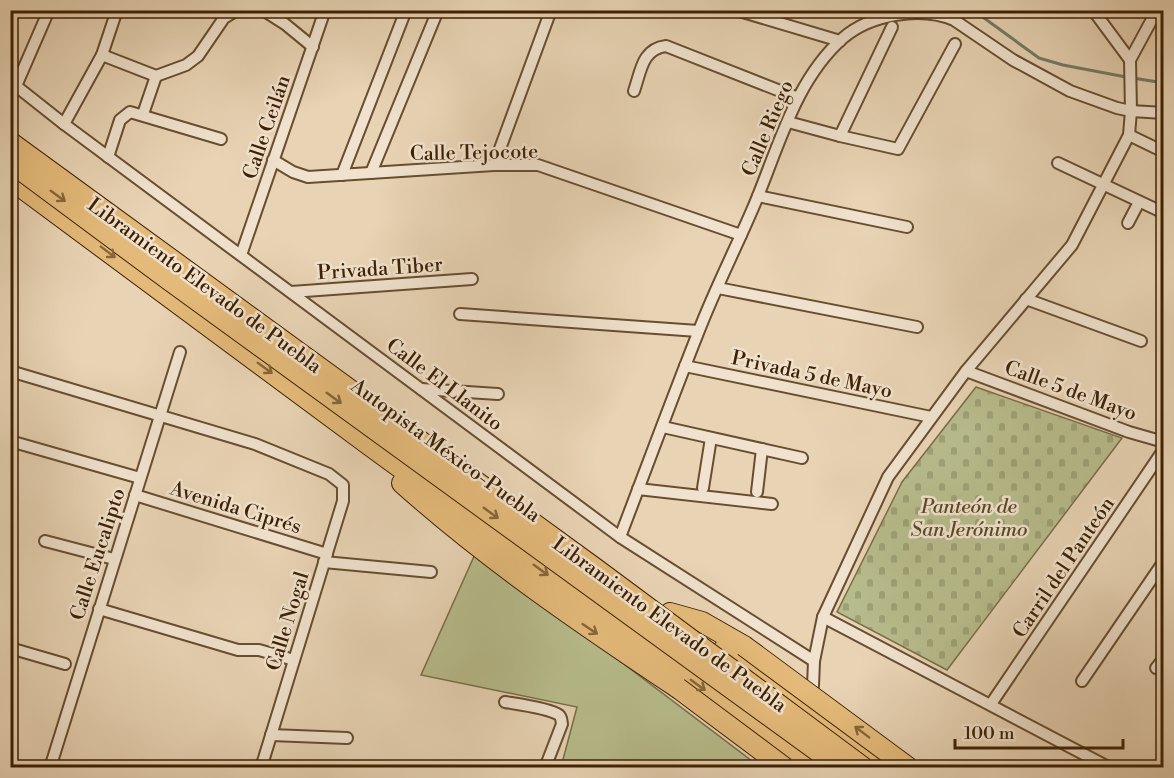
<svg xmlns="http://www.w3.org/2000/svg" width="1174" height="778" font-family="'Libre Bodoni',serif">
	<defs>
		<pattern id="cemetery-stones" width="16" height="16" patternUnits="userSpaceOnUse" patternTransform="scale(1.5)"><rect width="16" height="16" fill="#b7bc8c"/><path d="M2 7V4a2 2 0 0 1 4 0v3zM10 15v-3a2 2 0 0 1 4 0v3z" fill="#9ea177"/></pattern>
	</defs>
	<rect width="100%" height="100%" fill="#e8d3b4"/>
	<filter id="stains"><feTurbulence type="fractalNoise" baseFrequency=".00333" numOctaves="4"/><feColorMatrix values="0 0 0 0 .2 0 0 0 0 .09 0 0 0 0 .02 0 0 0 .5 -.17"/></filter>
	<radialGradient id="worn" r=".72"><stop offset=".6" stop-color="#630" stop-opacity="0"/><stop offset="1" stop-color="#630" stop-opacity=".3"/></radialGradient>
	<path fill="url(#cemetery-stones)" stroke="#7a6e48" stroke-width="1.5" d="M976,387l146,51 -175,232 -110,-58 65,-130z"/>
	<path fill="#b7bc8c" stroke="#7a6e48" stroke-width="1.5" d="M476,552l284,215h-199l16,-60 -156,-32z"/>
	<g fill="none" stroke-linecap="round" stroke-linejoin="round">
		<g stroke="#737c68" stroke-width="3">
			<path d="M973,10l66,48 24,7 63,12"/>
			<path d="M1133,78l31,5"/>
		</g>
		<defs>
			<g id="street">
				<path d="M49,10l-33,76 48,38 556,413 194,124"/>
				<path d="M263,10l22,14 28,23"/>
				<path d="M736,10l104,31"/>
				<path d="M1093,10l37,50"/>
				<path d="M102,55l54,21 30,-11 12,-9 26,-38 13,-8"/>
				<path d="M1130,60l27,-50"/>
				<path d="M634,91c7,-20 8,-42 32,-45l132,52"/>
				<path d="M143,114l13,-38"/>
				<path d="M788,122l52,14 58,13 57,-105"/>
				<path d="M64,124l38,-69 15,-45"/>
				<path d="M1129,135l35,17"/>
				<path d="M840,136l52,-109"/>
				<path d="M108,157l12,-37 10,-8 91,27"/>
				<path d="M273,160l20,12 15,5 186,-12h44l203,70"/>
				<path d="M1058,163l106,50"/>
				<path d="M494,165l57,-155"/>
				<path d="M371,173l67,-163"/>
				<path d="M342,175l64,-165"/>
				<path d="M758,196l149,31"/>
				<path d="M1128,223l11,-21"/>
				<path d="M241,255l84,-245"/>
				<path d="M718,288l199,39"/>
				<path d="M291,292l181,-13"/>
				<path d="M1026,299l115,42"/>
				<path d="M460,314l238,17"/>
				<path d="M685,366l246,51"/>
				<path d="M10,371l245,73 74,30 14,11v16l-82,267"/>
				<path d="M966,371l163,61 35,10"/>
				<path d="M421,389l77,5"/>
				<path d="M663,427l139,31"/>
				<path d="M10,441l130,37"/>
				<path d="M703,488l8,-50"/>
				<path d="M638,489l134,15"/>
				<path d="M757,492l5,-43"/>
				<path d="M135,495l192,59"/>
				<path d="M620,537c26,-68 51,-136 78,-204 16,-42 37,-83 55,-125 25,-58 41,-127 90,-170 28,-24 78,-32 111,-18l59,40 57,31 47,17 14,3 33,2"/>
				<path d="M45,541l69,18"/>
				<path d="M324,562l107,10"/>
				<path d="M99,609l139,41h21l35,10"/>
				<path d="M823,617l287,151"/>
				<path d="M10,648l55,16"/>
				<path d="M1156,668l8,-10"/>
				<path d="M1082,681l82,-120"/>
				<path d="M813,686l1,-25 9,-44 65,-140 78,-106 106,-126 57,-110 2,-24 -1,-51"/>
				<path d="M505,702c12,2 44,6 54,13 3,3 2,5 3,9l-17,44"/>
				<path d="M991,704l173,-255"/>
				<path d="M271,735l76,3"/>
				<path d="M10,765l9,3"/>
				<path d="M50,768l130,-416"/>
			</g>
			<g id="highway">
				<path d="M10,179l359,266 443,323"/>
				<path d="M402,483c86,77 180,141 276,205"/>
				<path d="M670,613l32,9 42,24"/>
				<path d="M722,651l160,117"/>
			</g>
		</defs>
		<use href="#street" stroke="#684e2f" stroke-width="14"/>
		<use href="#highway" stroke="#3d2103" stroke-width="22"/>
		<use href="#street" stroke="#f0e2ce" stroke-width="10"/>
		<use href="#highway" stroke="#e4ba7a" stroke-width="20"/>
		<defs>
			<g id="highway-bridge">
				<path d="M10,142l586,427 268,199"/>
				<path d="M10,162l159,118 672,488"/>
				<path d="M744,646l165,122"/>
				<path d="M678,688l107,80"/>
			</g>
		</defs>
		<use href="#highway-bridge" stroke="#3d2103" stroke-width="22" stroke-linecap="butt"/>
		<use href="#highway-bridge" stroke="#e4ba7a" stroke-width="20"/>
	</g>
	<defs><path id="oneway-shaft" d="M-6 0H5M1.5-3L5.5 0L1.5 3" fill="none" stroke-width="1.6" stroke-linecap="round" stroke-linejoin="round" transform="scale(1.5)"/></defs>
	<g stroke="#886639">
		<use href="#oneway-shaft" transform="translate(58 196) rotate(36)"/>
		<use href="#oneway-shaft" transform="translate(108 252) rotate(37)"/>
		<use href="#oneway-shaft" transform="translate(265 368) rotate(36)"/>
		<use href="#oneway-shaft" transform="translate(334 398) rotate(36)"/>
		<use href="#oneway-shaft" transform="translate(491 513) rotate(36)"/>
		<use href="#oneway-shaft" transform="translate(541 570) rotate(36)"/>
		<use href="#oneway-shaft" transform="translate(590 629) rotate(34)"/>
		<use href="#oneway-shaft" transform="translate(698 685) rotate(36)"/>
		<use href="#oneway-shaft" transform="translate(862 732) rotate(-143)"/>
	</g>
	<g text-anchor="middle" stroke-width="5" stroke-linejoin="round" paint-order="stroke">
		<g font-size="20" fill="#3d2103" stroke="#f0e2ce">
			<text transform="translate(266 127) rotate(-71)" y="7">Calle Ceilán</text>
			<text transform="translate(767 128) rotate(-67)" y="7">Calle Riego</text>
			<text transform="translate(474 152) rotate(-1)" y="7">Calle Tejocote</text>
			<text transform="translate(380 268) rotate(-4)" y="7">Privada Tiber</text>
			<text transform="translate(205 285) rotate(36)" y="7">Libramiento Elevado de Puebla</text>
			<text transform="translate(812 374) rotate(12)" y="7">Privada 5 de Mayo</text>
			<text transform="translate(445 384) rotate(37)" y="7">Calle El Llanito</text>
			<text transform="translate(1071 390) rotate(20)" y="7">Calle 5 de Mayo</text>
			<text transform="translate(446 450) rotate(36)" y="7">Autopista México-Puebla</text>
			<text transform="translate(236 507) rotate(17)" y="7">Avenida Ciprés</text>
			<text transform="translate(97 554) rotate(-72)" y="7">Calle Eucalipto</text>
			<text transform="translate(1063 567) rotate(-56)" y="7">Carril del Panteón</text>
			<text transform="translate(287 621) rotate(-73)" y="7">Calle Nogal</text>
			<text transform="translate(670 624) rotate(36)" y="7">Libramiento Elevado de Puebla</text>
		</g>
		<g font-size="20" font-style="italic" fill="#5c4825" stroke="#f0e2ce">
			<text x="969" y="513">Panteón de<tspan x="969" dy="23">San Jerónimo</tspan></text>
		</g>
	</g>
	<rect width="1174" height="778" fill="none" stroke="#e8d3b4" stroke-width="36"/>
	<rect x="12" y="12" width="1150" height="754" fill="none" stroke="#3d2103" stroke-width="3"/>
	<rect x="18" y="18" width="1138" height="742" fill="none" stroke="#3d2103" stroke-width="1.5"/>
	<path d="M955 739v9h168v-9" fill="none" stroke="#3d2103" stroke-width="3"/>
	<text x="964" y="739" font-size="18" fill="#3d2103" stroke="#f0e2ce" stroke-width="4.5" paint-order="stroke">100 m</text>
	<rect width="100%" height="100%" filter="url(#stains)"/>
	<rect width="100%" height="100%" fill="url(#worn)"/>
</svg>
